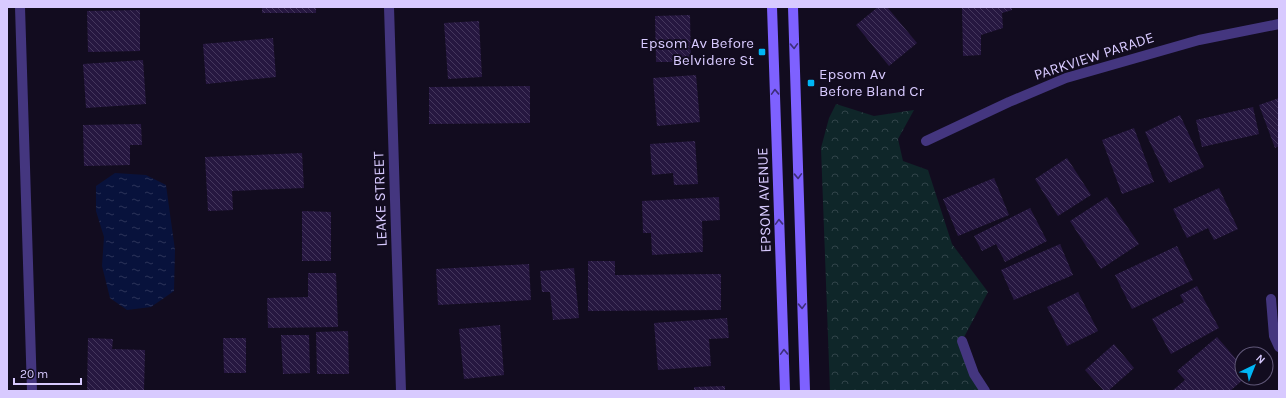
<svg xmlns="http://www.w3.org/2000/svg" width="1286" height="398" font-family="Karla,sans-serif">
	<defs>
		<pattern id="park-crowns" width="20" height="18" patternUnits="userSpaceOnUse"><rect width="20" height="18" fill="#0f2629"/><path d="M2 6a3 3 0 1 1 6 0M12 15a3 3 0 1 1 6 0" fill="none" stroke="#314449"/></pattern>
		<pattern id="water-ripples" width="26" height="14" patternUnits="userSpaceOnUse"><rect width="26" height="14" fill="#08123c"/><path d="M2 4q2-2 4 0t4 0M15 11q2-2 4 0t4 0" fill="none" stroke="#2b3359"/></pattern>
		<pattern id="building-back-hatch" width="6" height="6" patternUnits="userSpaceOnUse"><rect width="6" height="6" fill="#261740"/><path d="M-1 5l2 2M0 0l6 6M5-1l2 2" fill="none" stroke="#45375d"/></pattern>
	</defs>
	<rect width="100%" height="100%" fill="#120c1f"/>
	<path fill="url(#park-crowns)" d="M836,104l38,12 40,-6 -16,29 5,22 25,9 24,74 36,48 -26,49 23,50h-155l-9,-243 8,-30z"/>
	<path fill="url(#water-ripples)" d="M115,173l31,2 20,10 9,65 -1,41 -23,16 -24,3 -17,-12 -8,-32 2,-29 -8,-26v-25z"/>
	<g fill="url(#building-back-hatch)">
		<rect x="262" y="7" width="54" height="6"/>
		<path d="M878,7h9l30,36 -28,23 -33,-41z"/>
		<path d="M962,7h50v3l-10,3 1,15 -22,7v20l-18,1z"/>
		<path d="M140,10v41l-52,1 -1,-41z"/>
		<path d="M690,15l1,47h-35l-1,-46z"/>
		<path d="M479,21l3,56 -34,2 -4,-56z"/>
		<path d="M273,38l3,39 -70,7 -3,-40z"/>
		<path d="M143,60l3,44 -60,4 -3,-44z"/>
		<path d="M696,75l4,47 -43,4 -4,-48z"/>
		<path d="M530,86v37l-101,1v-37z"/>
		<path d="M1279,98v48l-4,2 -16,-43z"/>
		<path d="M1253,107l6,27 -57,13 -6,-27z"/>
		<path d="M1180,115l24,52 -35,16 -24,-51z"/>
		<path d="M141,124l1,21h-12v20l-46,1 -1,-41z"/>
		<path d="M1134,128l20,54 -32,12 -20,-54z"/>
		<path d="M695,141l3,43 -24,1 -1,-12 -21,2 -2,-31z"/>
		<path d="M302,153l2,35 -72,3 1,19 -25,1 -3,-54z"/>
		<path d="M1067,158l24,37 -33,21 -23,-37z"/>
		<path d="M994,178l15,37 -51,21 -15,-37z"/>
		<path d="M1219,188l19,41 -24,11 -6,-12 -21,10 -14,-29z"/>
		<path d="M719,197l1,23 -18,1 1,31 -51,3 -1,-22h-8l-1,-32z"/>
		<path d="M1107,197l32,47 -38,25 -31,-48z"/>
		<path d="M1030,208l17,33 -42,21 -9,-18 -14,7 -8,-15z"/>
		<path d="M302,211l29,1v49h-29z"/>
		<path d="M1060,244l13,31 -59,25 -13,-30z"/>
		<path d="M1177,246l16,34 -61,29 -17,-34z"/>
		<path d="M588,261h27v14l106,-1v36l-133,1z"/>
		<path d="M529,264l2,36 -93,5 -2,-36z"/>
		<path d="M574,268l5,50 -26,2 -3,-28h-8l-2,-21z"/>
		<path d="M308,273h28l2,54 -70,1 -1,-30 41,-1z"/>
		<path d="M1197,286l22,42 -48,26 -19,-35 32,-17 -4,-7z"/>
		<path d="M1078,292l20,39 -31,15 -20,-39z"/>
		<path d="M727,318l2,20 -20,1 2,27 -53,4 -4,-47z"/>
		<path d="M500,325l4,50 -40,4 -5,-50z"/>
		<path d="M348,331l1,43h-32l-1,-42z"/>
		<path d="M281,335h28l1,38 -27,1z"/>
		<path d="M1217,337l25,29v12h3l-15,13h-58l13,-11 -8,-9z"/>
		<path d="M88,338l25,1 -1,10 33,1 -1,41h-57z"/>
		<path d="M223,338h23v35h-22z"/>
		<path d="M1114,344l20,24 -26,23h-4l-19,-21z"/>
		<path d="M725,386v5h-31v-4z"/>
	</g>
	<g fill="none" stroke-linecap="round" stroke-linejoin="round">
		<g stroke="#44367f" stroke-width="10">
			<path d="M20,7l12,384"/>
			<path d="M389,7l12,384"/>
			<path d="M926,141l83,-39 57,-24 133,-38 80,-16"/>
			<path d="M1271,299l3,37 5,11"/>
			<path d="M962,341l12,33 11,17"/>
		</g>
		<g stroke="#7e61ff" stroke-width="10">
			<path d="M772,7l13,384"/>
			<path d="M793,7l12,384"/>
		</g>
	</g>
	<defs><path id="oneway-chevron" d="M-2-3.5L2.5 0L-2 3.5" fill="none" stroke-width="1.6" stroke-linecap="round" stroke-linejoin="round"/></defs>
	<g stroke="#3d2e79">
		<use href="#oneway-chevron" transform="translate(794 46) rotate(88)"/>
		<use href="#oneway-chevron" transform="translate(775 92) rotate(-92)"/>
		<use href="#oneway-chevron" transform="translate(798 176) rotate(88)"/>
		<use href="#oneway-chevron" transform="translate(779 222) rotate(-92)"/>
		<use href="#oneway-chevron" transform="translate(802 306) rotate(88)"/>
		<use href="#oneway-chevron" transform="translate(784 352) rotate(-92)"/>
	</g>
	<g fill="#00b6f5" stroke="#120c1f" stroke-width="1.5">
		<rect x="758" y="48" width="8" height="8" rx="2"/>
		<rect x="807" y="79" width="8" height="8" rx="2"/>
	</g>
	<g text-anchor="middle" stroke-width="4" stroke-linejoin="round" paint-order="stroke">
		<g font-size="15" fill="#d8caff" stroke="#120c1f" text-anchor="end">
			<text x="754" y="48">Epsom Av Before<tspan x="754" dy="17">Belvidere St</tspan></text>
			<text x="819" y="79" text-anchor="start">Epsom Av<tspan x="819" dy="17">Before Bland Cr</tspan></text>
		</g>
		<g font-size="15" fill="#d8caff" stroke="#120c1f">
			<text transform="translate(1094 56) rotate(-18)" y="5">PARKVIEW PARADE</text>
			<text transform="translate(380 199) rotate(-92)" y="5">LEAKE STREET</text>
			<text transform="translate(764 200) rotate(-92)" y="5">EPSOM AVENUE</text>
		</g>
	</g>
	<rect width="1286" height="398" fill="none" stroke="#d8caff" stroke-width="16"/>
	<g transform="translate(1254 366) rotate(43)"><circle r="19" fill="#120c1f" stroke="#615879"/>
	<path d="M0-3L7 15L0 10L-7 15Z" fill="#00b6f5"/>
	<text y="-6" font-size="11" font-weight="bold" text-anchor="middle" fill="#d8caff">N</text>
	</g>
	<path d="M14 378v6h67v-6" fill="none" stroke="#d8caff" stroke-width="2"/>
	<text x="20" y="378" font-size="12" fill="#d8caff" stroke="#120c1f" stroke-width="3" paint-order="stroke">20 m</text>
</svg>
